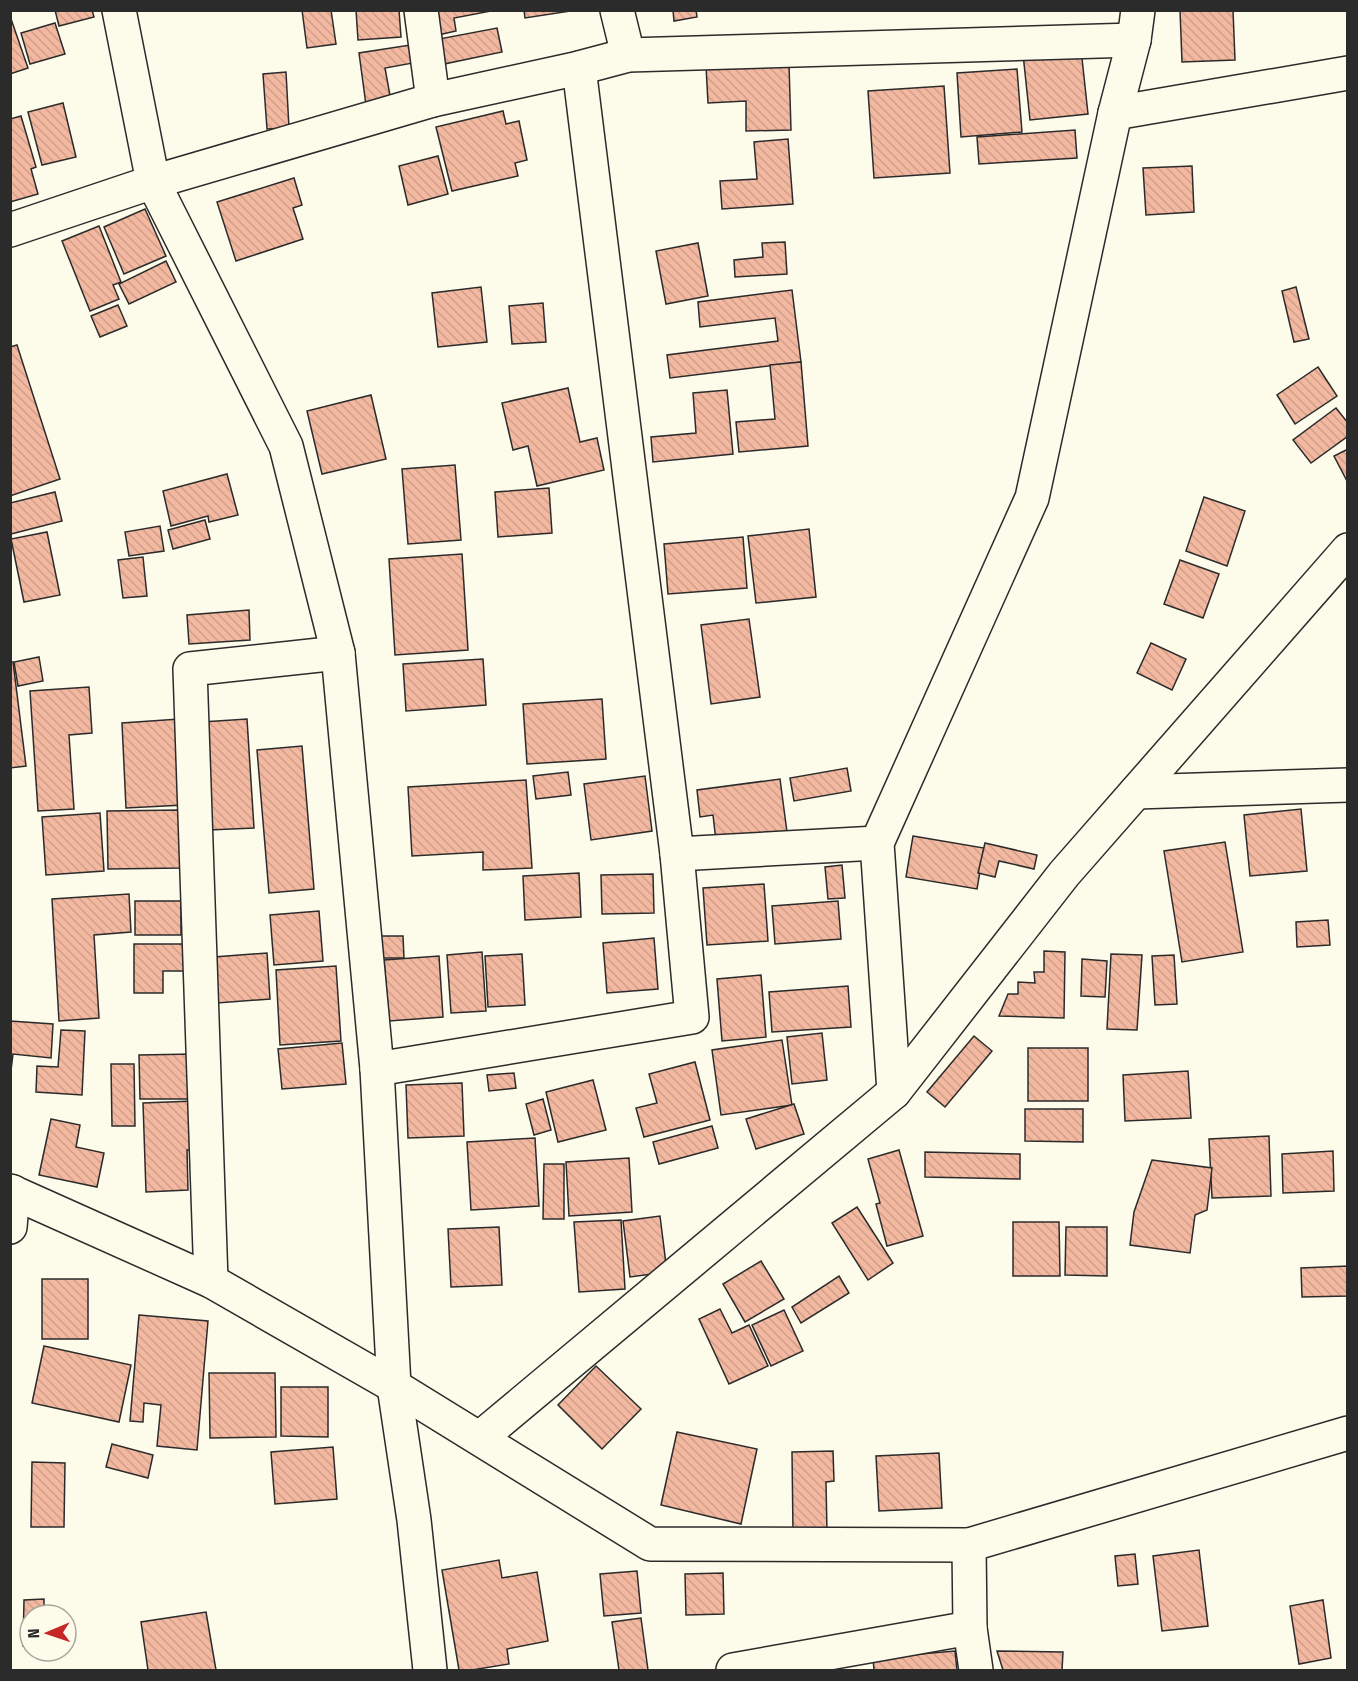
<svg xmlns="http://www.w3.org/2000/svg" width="1358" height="1681" font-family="'Fira Sans Condensed',sans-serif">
	<defs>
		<pattern id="building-back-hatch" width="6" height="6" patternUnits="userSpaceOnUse" patternTransform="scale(1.5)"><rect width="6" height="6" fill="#f2b8a0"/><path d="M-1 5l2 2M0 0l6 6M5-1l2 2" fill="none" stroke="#d09e8a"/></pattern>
	</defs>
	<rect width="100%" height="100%" fill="#fdfbea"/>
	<g fill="url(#building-back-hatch)" stroke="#2b2b2b" stroke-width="1.5">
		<path d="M55,10h37l2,7 -35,9z"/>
		<path d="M302,10h29l5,34 -29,4z"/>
		<path d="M356,10h43l2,27 -43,3z"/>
		<path d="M434,10h62l-42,8 2,13 -18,4z"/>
		<path d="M524,10h53l-52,8z"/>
		<path d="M673,10h23l1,7 -23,4z"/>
		<path d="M1180,10h53l2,50 -53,2z"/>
		<path d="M10,16l18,52 -18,6z"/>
		<path d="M55,23l10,31 -35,10 -9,-31z"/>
		<path d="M497,28l5,24 -58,12 -5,-25z"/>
		<path d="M410,45l3,18 -28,5 6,33 -25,4 -7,-52z"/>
		<path d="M1081,49l7,65 -58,6 -7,-66z"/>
		<path d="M789,64l2,66 -45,1v-30l-38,2 -2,-37z"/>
		<path d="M1017,69l5,63 -61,5 -4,-64z"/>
		<path d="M286,72l3,56 -22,1 -4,-55z"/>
		<path d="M944,86l6,87 -76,5 -6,-87z"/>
		<path d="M63,103l13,54 -34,8 -14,-53z"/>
		<path d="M503,111l3,13 13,-3 8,39 -12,3 3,13 -66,15 -16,-64z"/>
		<path d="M21,116l15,51 -5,2 7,25 -28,8v-83z"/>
		<path d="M1075,130l2,28 -98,6 -2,-27z"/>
		<path d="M788,139l5,65 -71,5 -2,-28 37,-2 -3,-37z"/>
		<path d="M438,156l10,38 -40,11 -9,-39z"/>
		<path d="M1192,166l2,46 -48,3 -3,-47z"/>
		<path d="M294,178l8,27 -9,3 10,31 -67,22 -19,-59z"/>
		<path d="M145,209l21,47 -42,18 -20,-47z"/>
		<path d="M99,226l22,56 -8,3 6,14 -29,12 -28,-70z"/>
		<path d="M785,242l2,32 -52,3 -1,-17 29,-3 -1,-14z"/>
		<path d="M698,243l10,53 -42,8 -10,-53z"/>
		<path d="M166,261l10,21 -47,22 -10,-20z"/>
		<path d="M481,287l6,55 -49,5 -6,-54z"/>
		<path d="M1296,287l13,52 -15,3 -12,-51z"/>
		<path d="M792,290l9,72 -131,16 -3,-23 111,-14 -3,-23 -75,9 -2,-25z"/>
		<path d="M543,303l3,39 -34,2 -3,-38z"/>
		<path d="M118,305l9,21 -27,11 -9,-21z"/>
		<path d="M17,345l43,134 -50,17v-149z"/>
		<path d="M801,362l7,84 -69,6 -3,-30 39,-3 -5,-54z"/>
		<path d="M1318,367l19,29 -42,28 -18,-29z"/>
		<path d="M568,388l12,54 17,-4 7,32 -67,16 -9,-40 -15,4 -11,-47z"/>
		<path d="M727,390l6,64 -80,8 -2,-25 45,-4 -3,-40z"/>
		<path d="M371,395l15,64 -64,15 -15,-63z"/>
		<path d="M1336,408l12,15v13l-37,27 -18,-23z"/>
		<path d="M1348,449v32h-1l-13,-25z"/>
		<path d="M455,465l6,75 -53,4 -6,-75z"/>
		<path d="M227,474l11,41 -29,7 -1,-6 -37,10 -8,-35z"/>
		<path d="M549,488l3,45 -54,4 -3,-45z"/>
		<path d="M55,492l7,29 -51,13 -1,-31z"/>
		<path d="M1204,497l41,14 -18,55 -41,-15z"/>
		<path d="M205,520l5,19 -37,10 -5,-19z"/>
		<path d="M160,526l4,25 -35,5 -4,-24z"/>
		<path d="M809,529l7,68 -60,6 -8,-67z"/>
		<path d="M47,532l13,63 -36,7 -13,-63z"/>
		<path d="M743,537l4,51 -79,6 -4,-50z"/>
		<path d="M462,554l6,96 -73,5 -6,-96z"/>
		<path d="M143,557l4,39 -24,2 -5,-38z"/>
		<path d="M1180,560l39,14 -16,44 -39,-14z"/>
		<path d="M249,610l1,30 -61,4 -2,-29z"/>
		<path d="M749,619l11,78 -49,7 -10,-79z"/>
		<path d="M1151,643l35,16 -14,31 -35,-17z"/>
		<path d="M39,657l4,24 -25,5 -4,-24z"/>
		<path d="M483,659l3,46 -80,6 -3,-47z"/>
		<path d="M10,662h3l13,104 -16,2z"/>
		<path d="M89,687l3,46 -23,2 5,74 -36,2 -8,-120z"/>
		<path d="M602,699l4,60 -79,5 -4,-60z"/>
		<path d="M179,719l5,86 -58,3 -4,-85z"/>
		<path d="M247,719l7,109 -45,2 -7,-108z"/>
		<path d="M302,746l12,143 -45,4 -12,-143z"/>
		<path d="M847,768l4,23 -57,10 -4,-23z"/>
		<path d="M568,772l3,23 -35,4 -3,-23z"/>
		<path d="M645,776l7,55 -61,9 -7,-56z"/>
		<path d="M780,779l7,53 -71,9 -3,-26 -13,2 -3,-27z"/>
		<path d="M526,780l6,88 -49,2v-18l-71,4 -4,-69z"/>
		<path d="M1301,809l6,62 -57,5 -6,-61z"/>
		<path d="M181,810l1,58 -74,1 -1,-58z"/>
		<path d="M100,813l4,58 -58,4 -4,-58z"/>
		<path d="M913,836l71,12 -7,41 -71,-12z"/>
		<path d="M1225,842l18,110 -61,10 -18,-111z"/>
		<path d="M985,843l52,12 -3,14 -35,-8 -4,16 -17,-4z"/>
		<path d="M842,865l3,33 -17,1 -3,-32z"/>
		<path d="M579,873l2,44 -56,3 -2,-44z"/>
		<path d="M653,874l1,39 -52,1 -1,-39z"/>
		<path d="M764,884l4,57 -61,4 -4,-57z"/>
		<path d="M129,894l2,38 -37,3 5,83 -40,3 -7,-122z"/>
		<rect x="135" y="901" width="46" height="34"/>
		<path d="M838,901l3,38 -66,5 -3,-38z"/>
		<path d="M319,911l4,50 -49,4 -4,-50z"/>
		<path d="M1328,920l2,25 -33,2 -1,-25z"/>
		<path d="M379,936h24l1,22h-25z"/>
		<path d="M654,938l4,51 -51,4 -4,-50z"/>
		<path d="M134,944h58v27h-29v22h-29z"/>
		<path d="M1044,951l21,1 -1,66 -65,-2 9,-22h10v-12l17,1 -1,-11h10z"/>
		<path d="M482,952l4,59 -35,2 -4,-58z"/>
		<path d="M267,953l3,46 -53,4 -3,-46z"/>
		<path d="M522,954l3,51 -37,2 -3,-51z"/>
		<path d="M1111,954l31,1 -5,75 -30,-1z"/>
		<path d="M1174,955l3,49 -22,1 -3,-49z"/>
		<path d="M439,956l4,61 -54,4 -5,-61z"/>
		<path d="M1082,959l25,2 -2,36 -24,-1z"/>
		<path d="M336,966l5,75 -61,4 -4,-75z"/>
		<path d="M761,975l5,62 -44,4 -5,-62z"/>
		<path d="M848,986l3,41 -79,5 -3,-40z"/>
		<path d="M10,1021l43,3 -2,34 -38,-4 -3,25z"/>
		<path d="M61,1030l24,1 -3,64 -46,-3 1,-26 21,1z"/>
		<path d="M822,1033l5,47 -35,4 -5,-47z"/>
		<path d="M974,1036l18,15 -47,56 -18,-15z"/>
		<path d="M782,1040l10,65 -71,10 -9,-65z"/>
		<path d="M342,1043l4,41 -64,5 -4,-40z"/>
		<rect x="1028" y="1048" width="60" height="53"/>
		<path d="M194,1054v45h-54l-1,-44z"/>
		<path d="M695,1062l15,58 -66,17 -8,-29 21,-5 -8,-29z"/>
		<path d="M111,1064h23l1,62h-23z"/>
		<path d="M1188,1071l3,47 -66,3 -2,-46z"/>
		<path d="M514,1073l2,15 -27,3 -2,-16z"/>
		<path d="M593,1080l13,50 -48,12 -12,-50z"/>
		<path d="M462,1083l2,53 -56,2 -2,-53z"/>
		<path d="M543,1099l8,31 -17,5 -8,-31z"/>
		<path d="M193,1101l1,49h-7l1,40 -42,2 -3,-89z"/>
		<path d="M794,1104l10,30 -48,15 -10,-30z"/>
		<path d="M1025,1109h58v33l-58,-1z"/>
		<path d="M51,1119l29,6 -4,22 28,6 -7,34 -58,-12z"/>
		<path d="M712,1126l6,22 -59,16 -6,-22z"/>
		<path d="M1269,1136l2,60 -59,2 -3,-59z"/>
		<path d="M535,1138l4,68 -68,4 -4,-68z"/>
		<path d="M899,1150l24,86 -36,10 -11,-42 4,-1 -12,-44z"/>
		<path d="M1333,1151l1,40 -51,2 -1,-39z"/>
		<path d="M925,1152l95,2v25l-95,-2z"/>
		<path d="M629,1158l3,54 -63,4 -3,-54z"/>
		<path d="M1152,1160l60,8 -5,42 -12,5 -5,38 -60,-8 4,-33z"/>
		<path d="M544,1164h20v55h-21z"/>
		<path d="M857,1207l36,56 -25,17 -36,-57z"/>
		<path d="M660,1216l7,56 -37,5 -7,-56z"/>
		<path d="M621,1220l4,69 -46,3 -5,-70z"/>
		<path d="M1013,1222h46l1,54h-47z"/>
		<path d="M499,1227l3,58 -51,2 -3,-58z"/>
		<path d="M1066,1227h41v49l-42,-1z"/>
		<path d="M761,1261l23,38 -39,23 -22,-38z"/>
		<path d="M1348,1266v30l-46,1 -1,-29z"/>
		<path d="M839,1276l10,17 -48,30 -9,-16z"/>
		<rect x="42" y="1279" width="46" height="60"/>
		<path d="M720,1309l12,24 17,-8 19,41 -39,18 -30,-65z"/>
		<path d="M784,1310l19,41 -32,15 -19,-41z"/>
		<path d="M139,1315l69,6 -11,129 -40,-4 4,-41 -17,-2 -1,19 -13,-1z"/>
		<path d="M44,1346l87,19 -12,57 -87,-19z"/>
		<path d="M596,1366l45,43 -39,40 -44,-44z"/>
		<path d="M209,1373h66l1,64 -66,1z"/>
		<path d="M281,1387h47v50l-47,-1z"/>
		<path d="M677,1432l80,17 -16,75 -80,-19z"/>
		<path d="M112,1444l41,11 -5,23 -42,-11z"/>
		<path d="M333,1447l4,52 -62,5 -4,-52z"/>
		<path d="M833,1451l1,30 -8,1 1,50h-34l-1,-80z"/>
		<path d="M939,1453l3,55 -63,3 -3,-55z"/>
		<path d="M32,1462l33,1 -1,64h-33z"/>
		<path d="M1199,1550l9,76 -46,5 -9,-75z"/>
		<path d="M1135,1554l3,30 -20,2 -3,-30z"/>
		<path d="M499,1560l3,18 35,-6 11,69 -41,8 2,15 -37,6h-13l-17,-100z"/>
		<path d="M637,1571l4,42 -37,3 -4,-42z"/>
		<path d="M723,1573l1,41 -38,1 -1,-41z"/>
		<path d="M44,1599v16h-14v31h-7l1,-46z"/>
		<path d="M1323,1600l8,58 -32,6 -9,-58z"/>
		<path d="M206,1612l10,58h-68l-7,-48z"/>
		<path d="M641,1618l7,52h-29l-7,-48z"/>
		<path d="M955,1651l2,19h-83l-1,-12z"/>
		<path d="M997,1651l66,1 -1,18h-59z"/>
	</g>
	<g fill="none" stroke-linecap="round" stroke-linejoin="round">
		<defs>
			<g id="minor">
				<path d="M119,10l34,172 133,264 52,207 39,416 17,317 20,134 16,150"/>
				<path d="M421,10l12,90"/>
				<path d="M617,10l11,45"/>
				<path d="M579,68l98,786 200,-11"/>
				<path d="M1115,113l233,-40"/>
				<path d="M10,230l143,-48 280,-82 146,-32 49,-13 506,-15"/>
				<path d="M1136,792l212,-7"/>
				<path d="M377,1069l315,-52 -15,-163"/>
				<path d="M894,1092l-17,-249 155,-345 83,-385 19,-73 4,-30"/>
				<path d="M10,1191l201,90 183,105 256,158 319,1 379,-112"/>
				<path d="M10,1227l3,-35"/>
				<path d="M211,1281l-21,-612 148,-16"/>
				<path d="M480,1438l414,-346 170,-218 284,-324"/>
				<path d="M969,1545l1,83 6,42"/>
				<path d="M733,1670l237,-42"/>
			</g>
		</defs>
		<use href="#minor" stroke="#2b2b2b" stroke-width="36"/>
		<use href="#minor" stroke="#fdfbea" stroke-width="33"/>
	</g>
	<rect width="1358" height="1681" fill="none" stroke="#2b2b2b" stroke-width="24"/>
	<g transform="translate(48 1633) rotate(268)"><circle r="28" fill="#fdfbea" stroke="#a9a89e" stroke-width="1.5"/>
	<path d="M0-4.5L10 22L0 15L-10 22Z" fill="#c62828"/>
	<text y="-9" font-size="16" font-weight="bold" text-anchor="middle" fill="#2b2b2b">N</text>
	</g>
</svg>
